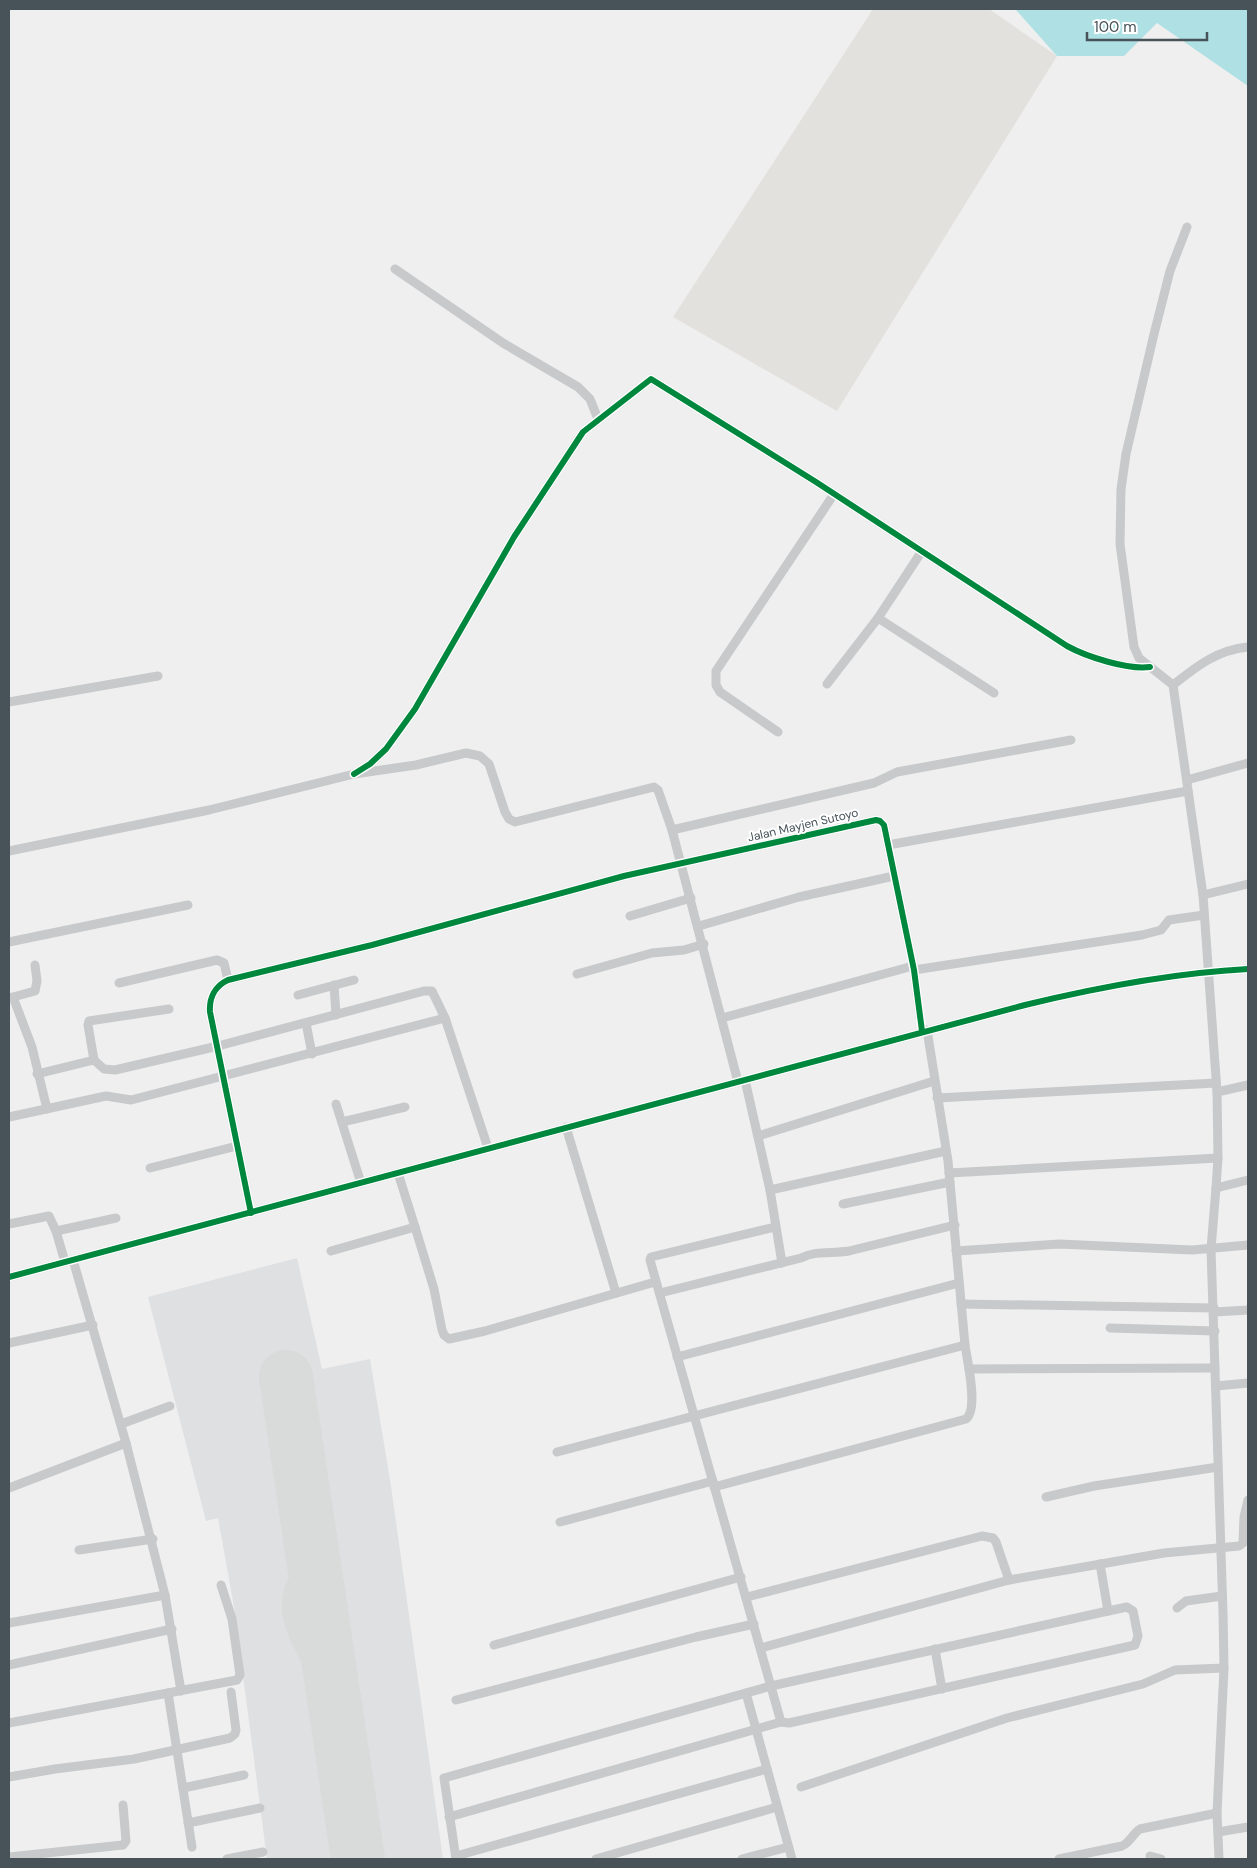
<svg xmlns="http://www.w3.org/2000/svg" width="1257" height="1868" font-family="'DM Sans',sans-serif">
	<rect width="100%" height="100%" fill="#efefef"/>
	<path fill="#e3e1dd" d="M873,9h116l68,47 -220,355 -164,-94z"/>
	<path fill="#dfe0e2" d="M297,1258l25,111 48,-10 21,127 52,373h-176l-33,-252 -16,-89 -12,3 -58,-224z"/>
	<path fill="#afe0e4" d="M1015,9h233v77l-91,-63 -33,33h-67z"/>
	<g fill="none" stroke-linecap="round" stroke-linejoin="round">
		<path stroke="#d9dada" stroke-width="21" d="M317,1584l-4,-4 -10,1 -6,4c-18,33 20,81 36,107"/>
		<path stroke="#d9dada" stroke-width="54" d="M286,1377l72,482"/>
		<g stroke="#c7c9ca" stroke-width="9">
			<path d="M1187,227l-17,44 -16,63 -28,120 -5,35 -1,55 14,103 5,11 34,27 30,210 14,197"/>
			<path d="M395,269l108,74 75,44 12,12 8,20"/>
			<path d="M878,618l116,75"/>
			<path d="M827,684l51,-66 44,-67"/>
			<path d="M1173,685c24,-19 44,-35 75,-38"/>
			<path d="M9,702l149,-26"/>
			<path d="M778,732l-58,-40 -4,-7v-14l118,-177"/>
			<path d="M354,774l16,-10 16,-15 29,-40 99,-172 69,-105 68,-53 165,103 251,164c20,11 61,24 83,21"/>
			<path d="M1187,780l61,-17"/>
			<path d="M672,830l202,-47 23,-11 174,-32"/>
			<path d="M888,845l300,-54"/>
			<path d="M9,851l200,-41 145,-36 62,-9 50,-12 14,3 9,8 16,48 4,7 6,3 139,-35 4,3 14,40 66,252"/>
			<path d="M1203,895l45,-11"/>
			<path d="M630,916l61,-18"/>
			<path d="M699,926l100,-29 95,-21"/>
			<path d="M9,942l179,-37"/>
			<path d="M914,970l228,-35 19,-5 8,-10 35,-5"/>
			<path d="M577,974l75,-21 32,-3 20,-6"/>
			<path d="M119,983l98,-23 7,3 4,17"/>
			<path d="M334,985l2,30"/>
			<path d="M298,995l56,-15"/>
			<path d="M13,997l22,-6 2,-10 -2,-16"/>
			<path d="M9,998l4,-1 19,50 15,62"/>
			<path d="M722,1018l191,-52"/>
			<path d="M306,1023l6,31"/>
			<path d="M927,1030l21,131 17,184"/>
			<path d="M94,1060l-6,-35 1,-4 80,-12"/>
			<path d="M37,1074l57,-14 10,9 11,1 103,-24 206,-55h8l13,27 43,130"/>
			<path d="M745,1080l25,110 12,73"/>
			<path d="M1248,1085l-31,7 1,66 -2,30 32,-8"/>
			<path d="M937,1098l279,-15"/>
			<path d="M336,1104l25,79"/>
			<path d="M9,1117l97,-21 25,4 314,-82"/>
			<path d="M342,1122l63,-15"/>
			<path d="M566,1127l50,166"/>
			<path d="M758,1136l176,-55"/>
			<path d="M150,1168l87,-22"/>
			<path d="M949,1173l269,-15"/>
			<path d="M1216,1188l-5,61 12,364 1,55 -7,145 2,46"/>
			<path d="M770,1190l176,-39"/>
			<path d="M843,1204l107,-22"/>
			<path d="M251,1213l-41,-201c-1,-14 5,-26 18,-32l144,-35 252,-69 252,-56 4,1 4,4 30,145 6,47"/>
			<path d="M9,1224l40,-8 7,15 60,-13"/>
			<path d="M415,1227l19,62 8,41 2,5 5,4 36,-8 170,-49"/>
			<path d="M775,1227l-124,30 -1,3 131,462 8,1 346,-78 3,-9 -5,-25 -6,-4 -19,4"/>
			<path d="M56,1231l9,31"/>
			<path d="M331,1251l84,-24 -17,-54"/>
			<path d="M956,1251l103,-7 133,6 56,-5"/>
			<path d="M9,1277l1016,-272c74,-18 147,-32 223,-36"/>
			<path d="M660,1293l141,-35c16,-8 30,-4 48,-7l106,-26"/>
			<path d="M961,1304l253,4"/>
			<path d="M1215,1312l33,-2"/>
			<path d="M1110,1328l105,3"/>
			<path d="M9,1343l84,-18"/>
			<path d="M677,1357l282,-74"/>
			<path d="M969,1369l246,-1"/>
			<path d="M1216,1386l32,-3"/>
			<path d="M121,1424l49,-18"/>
			<path d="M126,1443l39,152 16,96"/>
			<path d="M557,1452l408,-107c2,15 14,64 1,74l-252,68"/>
			<path d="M9,1488l117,-45 -53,-183"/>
			<path d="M1046,1497l48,-11 124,-19"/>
			<path d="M560,1522l153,-41"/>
			<path d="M79,1550l74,-11"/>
			<path d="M747,1597l235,-61 11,2 3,4 13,38"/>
			<path d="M1177,1608l9,-7 36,-5"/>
			<path d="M9,1623l156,-28"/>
			<path d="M494,1645l247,-68"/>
			<path d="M761,1648l248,-68 155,-27 75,-7 4,-3 1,-26 4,-17"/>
			<path d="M935,1649l7,40"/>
			<path d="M9,1665l163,-36"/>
			<path d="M168,1693l24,154"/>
			<path d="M746,1693l46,166"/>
			<path d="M456,1700l240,-63 58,-13"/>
			<path d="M9,1723l228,-43 3,-5 -8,-56 -11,-34"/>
			<path d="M9,1777l46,-8 79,-10 96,-21 5,-4 1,-4 -5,-38"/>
			<path d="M801,1787l206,-69 136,-34 32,-14 49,-2"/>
			<path d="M183,1788l61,-13"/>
			<path d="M449,1817l332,-95"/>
			<path d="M188,1823l72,-15"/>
			<path d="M1218,1832l30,-5"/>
			<path d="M456,1856l311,-87"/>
			<path d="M1150,1856l11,3"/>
			<path d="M9,1857l114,-12 3,-4 -3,-36"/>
			<path d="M227,1859l36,-7"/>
			<path d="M456,1859l-12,-81 327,-92 337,-75 -8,-47"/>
			<path d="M596,1859l181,-52"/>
			<path d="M742,1859l46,-12"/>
			<path d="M1059,1859l63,-13c9,-4 10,-12 18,-17l77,-16"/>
		</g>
		<defs>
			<g id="cycleway">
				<path d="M354,774l16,-10 16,-15 29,-40 99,-172 69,-105 68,-53 165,103 251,164c20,11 61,24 83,21"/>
				<path d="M251,1213l-41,-201c-1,-14 5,-26 18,-32l144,-35 252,-69 252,-56 4,1 4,4 30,145 8,61"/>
				<path d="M9,1277l1016,-272c74,-18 147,-32 223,-36"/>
			</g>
		</defs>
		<use href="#cycleway" stroke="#fff" stroke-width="9"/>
		<use href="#cycleway" stroke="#00873e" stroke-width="6"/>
	</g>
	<g text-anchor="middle" stroke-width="4" stroke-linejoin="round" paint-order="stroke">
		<g font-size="12" fill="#485359" stroke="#fff">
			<text transform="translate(803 825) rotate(-13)" y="4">Jalan Mayjen Sutoyo</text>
		</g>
	</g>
	<rect width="1257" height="1868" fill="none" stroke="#485359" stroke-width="20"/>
	<path d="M1087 32v8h120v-8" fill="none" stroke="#485359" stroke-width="2.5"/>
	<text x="1094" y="32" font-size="15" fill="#485359" stroke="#ffffff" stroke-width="4" paint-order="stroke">100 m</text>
</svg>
